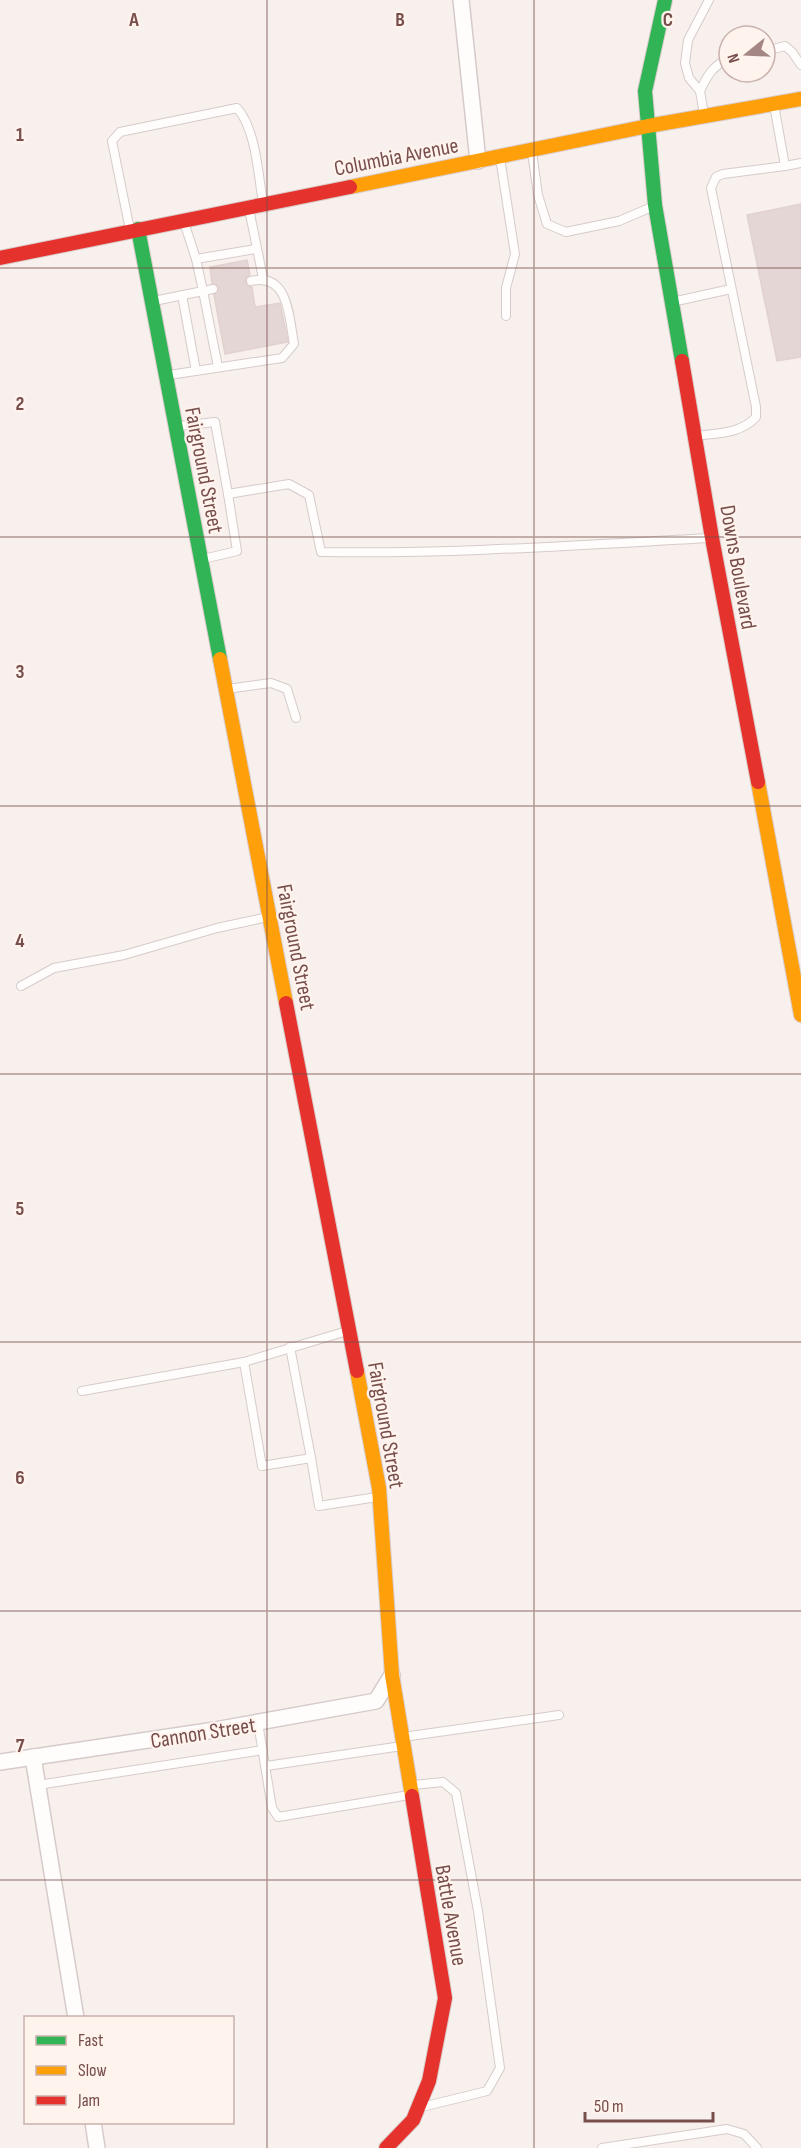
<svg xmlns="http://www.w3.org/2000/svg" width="801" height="2148" font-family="'Sofia Sans Condensed',sans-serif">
	<rect width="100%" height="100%" fill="#f8f0ed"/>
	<g fill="#e4d6d4" stroke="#e1d1cf" stroke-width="1.5">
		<path d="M801,204v153l-24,4 -30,-146z"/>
		<path d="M247,260l3,15 -4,3 -1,4 3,4 4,1 3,20 25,-4 8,39 -63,12 -11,-59 5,-7 -2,-3 -5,-2 -2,-16z"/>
	</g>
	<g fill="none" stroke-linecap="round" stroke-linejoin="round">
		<defs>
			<g id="lane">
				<path d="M765,51l20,-5 7,6 9,13"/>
				<path d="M700,91c7,-15 13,-26 29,-32"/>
				<path d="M704,114l-4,-23 -11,-13 -4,-15 3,-23 21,-40"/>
				<path d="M532,152l6,43 9,29 19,8 53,-11 35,-15"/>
				<path d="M500,158l15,96 -9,34v28"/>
				<path d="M785,166l16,-3"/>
				<path d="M249,209l14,69"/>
				<path d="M184,222l12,37 60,-10"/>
				<path d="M130,230l-18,-89 8,-9 117,-24c19,21 21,66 26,95"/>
				<path d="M213,289l-10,2 15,76"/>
				<path d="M182,295l14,76"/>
				<path d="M154,301l49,-10 -7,-32"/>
				<path d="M672,302l59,-13"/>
				<path d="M169,375l113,-17 12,-14c-5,-26 -5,-72 -43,-63"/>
				<path d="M179,426l36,-4 13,72"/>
				<path d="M695,436c22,-3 46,-2 61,-19v-10l-45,-219 5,-11 7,-3 62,-8 -11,-61"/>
				<path d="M203,559l34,-8 -9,-57 61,-10 20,11 12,57c130,2 259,-7 389,-14"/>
				<path d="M227,689l44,-6 16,6 9,29"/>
				<path d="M21,986l33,-18 70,-13 93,-27 51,-11"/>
				<path d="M290,1347l21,111"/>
				<path d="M244,1362l18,104 49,-8 8,48 58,-9"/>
				<path d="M82,1391l162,-29 103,-31"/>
				<path d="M258,1723l14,85 6,9 131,-22"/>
				<path d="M403,1737l156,-22"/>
				<path d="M266,1766l136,-20"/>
				<path d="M38,1785l225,-35"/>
				<path d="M413,1785l30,-3 13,11 22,118 22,157 -13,23 -65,16"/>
				<path d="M602,2148l125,-19 17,5 13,14"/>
			</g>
			<g id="street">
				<path d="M461,0l17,161"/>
				<path d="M33,1757l43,261"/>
				<path d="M0,1762l215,-32 161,-29 16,-26"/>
				<path d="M93,2122l4,26"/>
			</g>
			<g id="fast">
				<path d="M665,0l-20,91 10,114 27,156"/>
				<path d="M138,229l82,430"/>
			</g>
			<g id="slow">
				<path d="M350,187l298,-61 153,-27"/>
				<path d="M220,659l66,344"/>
				<path d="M758,782l43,233"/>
				<path d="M357,1371l22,117 13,187 20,121"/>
			</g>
			<g id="jam">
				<path d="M0,258l350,-71"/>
				<path d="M682,361l30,177 46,244"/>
				<path d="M286,1003l71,368"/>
				<path d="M386,2148l27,-28 16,-39 16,-83 -33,-202"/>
			</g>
		</defs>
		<use href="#lane" stroke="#d6cbca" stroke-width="10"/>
		<use href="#street" stroke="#d6cbca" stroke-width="18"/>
		<use href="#fast" stroke="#d9cccb" stroke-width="16"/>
		<use href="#slow" stroke="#d9cccb" stroke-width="16"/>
		<use href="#jam" stroke="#d9cccb" stroke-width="16"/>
		<use href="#lane" stroke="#fefdfc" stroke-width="8"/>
		<use href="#street" stroke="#fefdfc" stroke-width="15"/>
		<use href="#fast" stroke="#30b455" stroke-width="14"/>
		<use href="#slow" stroke="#ff9f0a" stroke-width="14"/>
		<use href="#jam" stroke="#e5322d" stroke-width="14"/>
	</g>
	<path fill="none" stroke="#774e4b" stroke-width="1.5" stroke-opacity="0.55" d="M267,0v2148M534,0v2148M0,268h801M0,537h801M0,806h801M0,1074h801M0,1342h801M0,1611h801M0,1880h801"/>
	<g text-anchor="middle" stroke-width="4.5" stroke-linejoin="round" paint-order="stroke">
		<g font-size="22" fill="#774e4b" stroke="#fff3ee">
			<text transform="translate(396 156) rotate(-11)" y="8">Columbia Avenue</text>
			<text transform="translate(205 470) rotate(79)" y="8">Fairground Street</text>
			<text transform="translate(739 567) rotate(80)" y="8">Downs Boulevard</text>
			<text transform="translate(297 947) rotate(79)" y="8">Fairground Street</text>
			<text transform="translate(387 1425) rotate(80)" y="8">Fairground Street</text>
			<text transform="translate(203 1732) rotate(-9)" y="8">Cannon Street</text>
			<text transform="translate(452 1915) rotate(80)" y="8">Battle Avenue</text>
		</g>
	</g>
	<g font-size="20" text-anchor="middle" font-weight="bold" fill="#774e4b" stroke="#fff3ee" stroke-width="4.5" stroke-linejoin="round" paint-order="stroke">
		<text x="134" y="26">A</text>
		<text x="400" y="26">B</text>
		<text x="668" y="26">C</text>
		<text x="20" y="141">1</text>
		<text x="20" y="410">2</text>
		<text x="20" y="678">3</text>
		<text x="20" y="947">4</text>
		<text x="20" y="1215">5</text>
		<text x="20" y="1484">6</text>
		<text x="20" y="1752">7</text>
	</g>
	<rect x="24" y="2016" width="210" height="108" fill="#fff3ee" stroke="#c9b1ad" stroke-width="1.5"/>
	<rect x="36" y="2036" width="30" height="9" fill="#30b455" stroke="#c9b1ad" stroke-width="1.5"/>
	<text x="78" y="2046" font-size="18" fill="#774e4b">Fast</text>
	<rect x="36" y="2066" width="30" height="9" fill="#ff9f0a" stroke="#c9b1ad" stroke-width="1.5"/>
	<text x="78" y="2076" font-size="18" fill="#774e4b">Slow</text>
	<rect x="36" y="2096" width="30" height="9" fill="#e5322d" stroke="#c9b1ad" stroke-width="1.5"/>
	<text x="78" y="2106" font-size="18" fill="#774e4b">Jam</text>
	<g transform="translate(747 54) rotate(252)"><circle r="28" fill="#fff3ee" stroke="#c9b1ad" stroke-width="1.5"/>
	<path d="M0-4.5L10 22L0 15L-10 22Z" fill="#a48784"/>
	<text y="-9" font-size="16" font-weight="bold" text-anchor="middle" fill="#774e4b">N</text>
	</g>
	<path d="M585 2112v9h128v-9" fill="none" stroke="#774e4b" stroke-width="3"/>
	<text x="594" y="2112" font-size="18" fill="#774e4b" stroke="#fff3ee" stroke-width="4.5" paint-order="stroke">50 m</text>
</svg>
